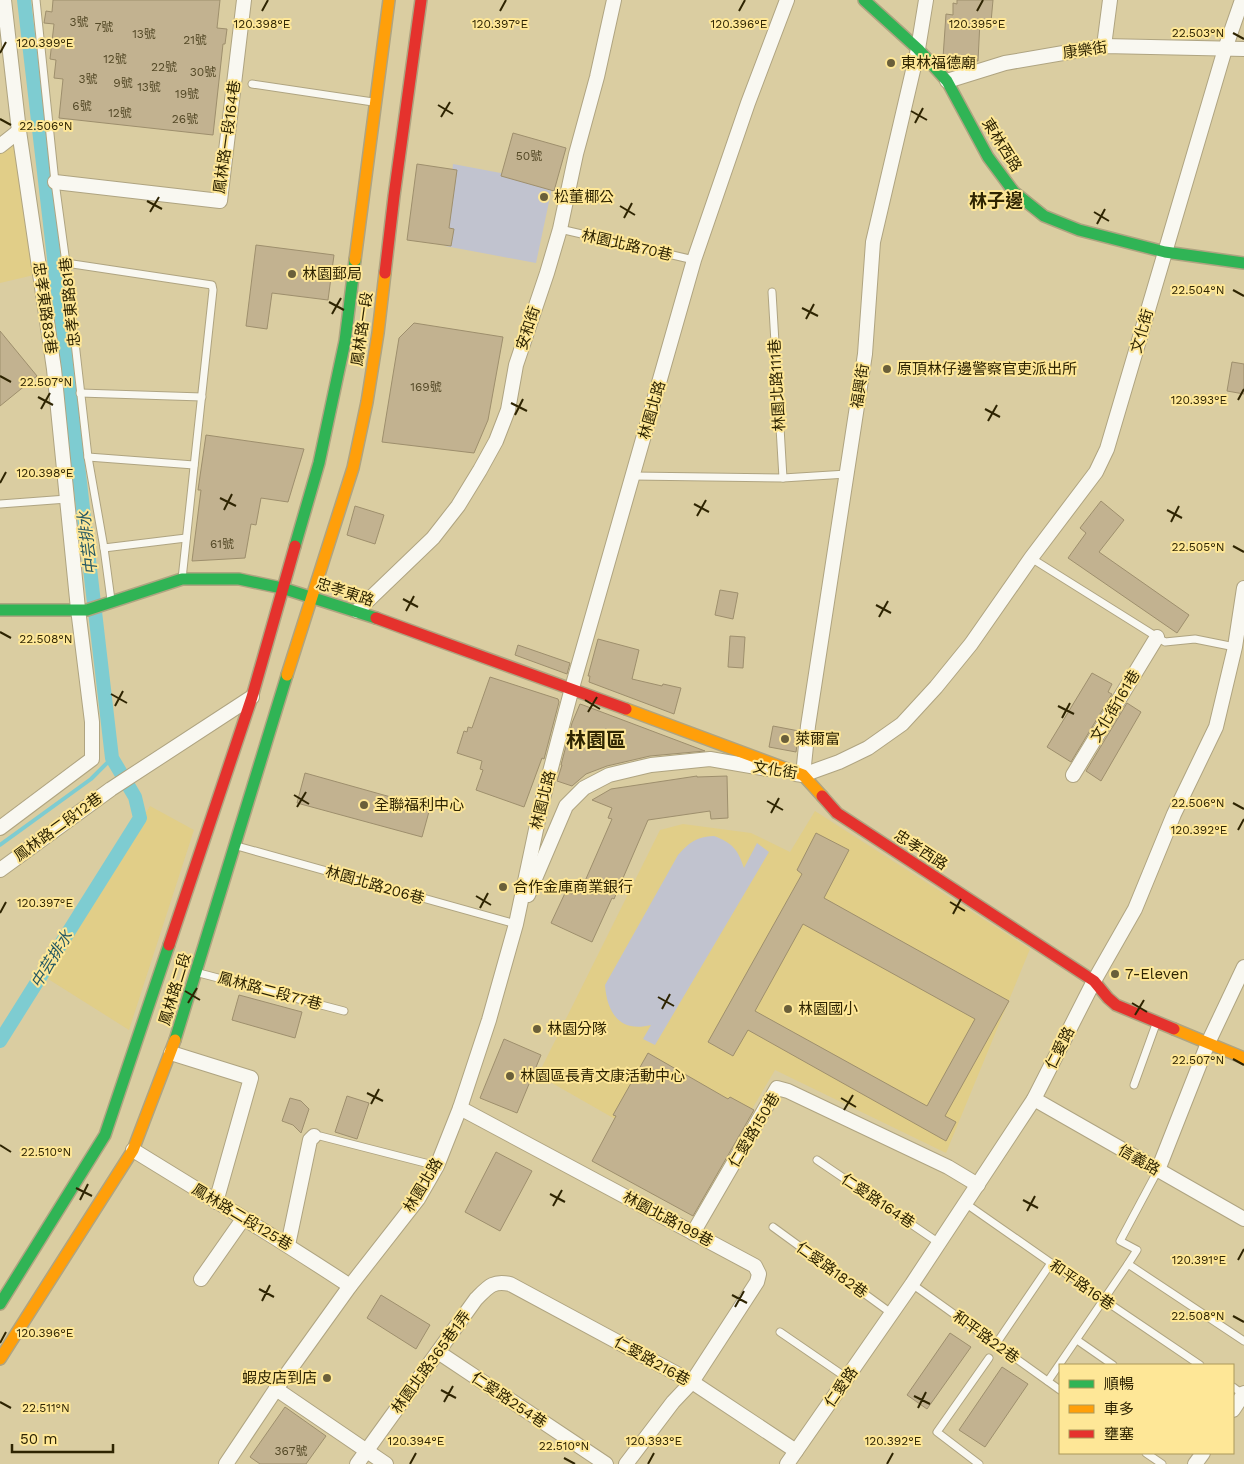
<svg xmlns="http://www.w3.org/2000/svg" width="1244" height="1464" font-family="'Work Sans','Noto Sans TC',sans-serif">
	<rect width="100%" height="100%" fill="#dacda1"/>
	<g fill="#e1ce88">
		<path d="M16,140l18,135 -34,8v-134z"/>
		<path d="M150,806l44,24 -65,200 -84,-53z"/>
		<path d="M815,811l215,138 -84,204 -171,-83 -62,105 -175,-100 122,-245 23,-6 68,9 39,19z"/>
	</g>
	<g fill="#c1c3cf">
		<path d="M453,164l100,19 -17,80 -91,-17z"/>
		<path d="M714,836c19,7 24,14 30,32l13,-25 12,9 -114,193 -12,-6 8,-14c-31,8 -44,-12 -46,-40l73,-130c12,-13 18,-18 36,-19z"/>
	</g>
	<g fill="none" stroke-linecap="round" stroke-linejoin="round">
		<path stroke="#7eccd1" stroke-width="4" d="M0,845l91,-66 21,-21"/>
		<path stroke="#7eccd1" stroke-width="14" d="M0,1041l140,-223 -5,-21 -23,-39 -88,-758"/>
	</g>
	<g fill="#c2b290" stroke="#9e8f6d" fill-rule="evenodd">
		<path d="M53,0h167l-3,28 10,1 -2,15h-2l-10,91 -154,-17 4,-39 -9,-1 2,-18 -6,-1 4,-35 -10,-1 2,-12 6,1z"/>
		<path d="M957,0h36l-2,22 -11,-1 -2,40 -35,-3 3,-44 7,1v-12l4,1z"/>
		<path d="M513,133l53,15 -12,43 -53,-15z"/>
		<path d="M417,164l40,6 -8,58 5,1 -3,17 -44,-6z"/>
		<path d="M256,245l78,10 -6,45 -56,-7 -5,36 -21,-3z"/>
		<path d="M414,323l89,14 -15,83 -14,33 -92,-11 17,-104z"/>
		<path d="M0,331l37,45 -37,30z"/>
		<path d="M1232,362l12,2v30l-17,-3z"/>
		<path d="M206,435l98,14 -16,53 -27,-4 -5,27 -5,-1 -6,34 -53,3 9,-71h-3z"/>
		<path d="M1101,501l23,19 -25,32 90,63 -12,18 -109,-75 18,-25 -6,-5z"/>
		<path d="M355,506l29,9 -9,29 -28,-9z"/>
		<path d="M720,590l18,3 -5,26 -18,-4z"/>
		<path d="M730,636l15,1 -2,31 -15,-1z"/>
		<path d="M598,639l41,11 -7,29 30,7 1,-2 18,4 -7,26 -85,-32 1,-6h-2z"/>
		<path d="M518,645l52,18 -3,11 -52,-19z"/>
		<path d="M1092,673l20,11 -4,8 4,2 -41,68 -24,-15z"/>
		<path d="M490,677l68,22 1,3 -15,57 -2,-1 -18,49 -48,-17 7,-20 -3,-1 2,-8 -25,-8 7,-22 3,1 1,-5 4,1z"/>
		<path d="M1127,703l14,9 -40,69 -15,-10z"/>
		<path d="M580,704l3,1 122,46 -55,5 -43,10 -21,8 -14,12 -15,-5 5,-16h-1l11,-42z"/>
		<path d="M773,726l26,5 -3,21 -27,-5z"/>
		<path d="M305,773l125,35 -8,29 -125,-34z"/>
		<path d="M697,776v1l30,-1 1,42 -17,1 -1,-8 -62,9 -34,79 -2,-1 -20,44 -41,-19 15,-32 6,3 4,-9 6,3 30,-69 -4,-1 4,-10 -20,-8 19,-11z"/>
		<path d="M816,833l33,17 -25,48 185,103 -64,115 11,6 -10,19 -198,-111 -15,26 -25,-14 94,-168 -5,-4zM803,924l172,95 -48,87 -172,-95z"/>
		<path d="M239,995l63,17 -7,26 -63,-18z"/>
		<path d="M504,1039l37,16 -24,58 -37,-15z"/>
		<path d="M648,1053l80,46 2,-2 24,13 -61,106 -101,-55 24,-45 -3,-1z"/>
		<path d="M347,1096l22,7 -12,36 -22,-7z"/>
		<path d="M290,1098l11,3 8,8 -8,24 -8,-8 -11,-4z"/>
		<path d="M496,1152l36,19 -32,60 -35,-19z"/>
		<path d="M381,1295l49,30 -14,24 -49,-31z"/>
		<path d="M950,1333l21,14 -44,62 -20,-14z"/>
		<path d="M1002,1367l26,17 -43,63 -26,-17z"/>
		<path d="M285,1407l41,29 -20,28h-46l-10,-7z"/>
	</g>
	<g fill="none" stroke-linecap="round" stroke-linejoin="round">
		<defs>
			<g id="lane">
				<path d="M36,0l19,182 11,81 22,194 16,91 7,52"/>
				<path d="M252,84l121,18"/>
				<path d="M560,229l134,31"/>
				<path d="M66,263l146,22 1,5 -31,289"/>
				<path d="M80,393l122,4"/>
				<path d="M88,457l106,8"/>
				<path d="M633,476l150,2 -11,-186"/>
				<path d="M783,478l64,-4"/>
				<path d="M0,504l67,-5"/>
				<path d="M104,548l82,-10"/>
				<path d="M1031,558l134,84 30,-3 40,8"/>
				<path d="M237,846l279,78"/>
				<path d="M199,973l145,38"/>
				<path d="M1134,1085l22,-61"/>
				<path d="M314,1136h6l117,30"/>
				<path d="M817,1160l122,83"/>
				<path d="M965,1203l139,97 96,65"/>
				<path d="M773,1227l118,86"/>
				<path d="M1128,1264l9,-14 -17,-9 38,-71"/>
				<path d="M912,1284l148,106"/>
				<path d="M780,1332l67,46"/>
				<path d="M1077,1340l36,25"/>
				<path d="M996,1344l55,-81"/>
				<path d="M1048,1381l80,-117 116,77"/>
				<path d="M1233,1387l11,8"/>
				<path d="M1146,1453l16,11"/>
				<path d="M979,1464l-42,-32 52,-74"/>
			</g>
			<g id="street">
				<path d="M1104,46l6,-46"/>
				<path d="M947,81l58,-18 99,-17 140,3"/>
				<path d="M0,146l19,-15"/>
				<path d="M55,182l165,19 24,-201"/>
				<path d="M357,611l76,-73 25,-32 22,-36 16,-29 12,-31 8,-45 31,-92 13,-44 16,-75 21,-77 17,-77"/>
				<path d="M796,774l7,1 36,-13 29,-14 34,-24 34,-37 35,-43 60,-86 65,-86 11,-23 118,-400 17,-49"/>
				<path d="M803,775l5,-49 57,-372 8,-112 45,-193 8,-49"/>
				<path d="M1073,775l84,-138"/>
				<path d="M0,828l92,-69v-37l-14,-113 -24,-240 -35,-238 -15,-131"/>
				<path d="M0,870l111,-81 141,-92"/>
				<path d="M528,895l38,-89 18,-18 25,-13 42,-10 59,-6 57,10"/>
				<path d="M171,1053l80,25 -35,124"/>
				<path d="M1034,1099l210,120"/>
				<path d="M460,1108l295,158 4,8 -2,8 -65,100 -19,20 -47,62"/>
				<path d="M133,1150c73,45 146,89 217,136"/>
				<path d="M1158,1170l50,-127 36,-76"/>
				<path d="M693,1233l84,-145 11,3 160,76 30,18"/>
				<path d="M288,1245l22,-105 4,-4"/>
				<path d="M201,1279l42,-60"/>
				<path d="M438,1352l168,112"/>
				<path d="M276,1389l110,75"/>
				<path d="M1233,1410l11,-17"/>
				<path d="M226,1464l50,-75 74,-103 68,-87 19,-33 23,-58 29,-88 27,-96 25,-118 31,-118 122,-428 54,-157 39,-103"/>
				<path d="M357,1464l119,-165c12,-12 17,-19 34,-15l182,98 104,69"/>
				<path d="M787,1464l125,-180 122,-185 60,-118 41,-72 39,-95 42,-87 19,-80 9,-59"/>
				<path d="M1195,1464l8,-11"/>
			</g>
			<g id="fast">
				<path d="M864,0l54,49 29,32 41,76 26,35 30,24 35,14 86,22 79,11"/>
				<path d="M295,546l24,-83 26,-122 10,-81"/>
				<path d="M0,610h87l95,-31h57l43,9 94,30"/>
				<path d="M175,1040l112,-365"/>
				<path d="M0,1304l105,-169 64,-190"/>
			</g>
			<g id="slow">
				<path d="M355,260l34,-260"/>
				<path d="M287,675l66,-207 14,-66 11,-69 7,-60"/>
				<path d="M626,709l177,66 19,21"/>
				<path d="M1174,1029l70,29"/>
				<path d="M0,1359l133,-209 42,-110"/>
			</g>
			<g id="jam">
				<path d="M385,273l9,-77 27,-196"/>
				<path d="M376,618l250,91"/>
				<path d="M822,796l15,17 257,168 14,17 8,7 58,24"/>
				<path d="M169,945l83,-248 43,-151"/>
			</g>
		</defs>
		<use href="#lane" stroke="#afa481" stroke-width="9"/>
		<use href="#street" stroke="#afa481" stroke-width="16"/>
		<use href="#fast" stroke="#afa481" stroke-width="14"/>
		<use href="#slow" stroke="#afa481" stroke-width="14"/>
		<use href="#jam" stroke="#afa481" stroke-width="14"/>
		<use href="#lane" stroke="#f9f8f1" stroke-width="7"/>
		<use href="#street" stroke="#f9f8f1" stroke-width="14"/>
		<use href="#fast" stroke="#30b455" stroke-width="11"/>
		<use href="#slow" stroke="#ff9f0a" stroke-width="11"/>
		<use href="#jam" stroke="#e5322d" stroke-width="11"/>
	</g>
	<path fill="none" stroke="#2e2402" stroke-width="2" d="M262,11l6,-11M500,11l6,-11M739,11l6,-11M977,11l6,-11M1233,33l11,6M0,53l6,-11M438,105l15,9M911,111l16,9M441,117l9,-15M0,119l11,6M915,123l8,-15M147,201l15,8M620,206l15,9M150,212l9,-15M1094,212l15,9M624,218l8,-15M1097,224l8,-15M1233,290l11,6M329,302l15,8M802,308l16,8M332,314l9,-16M806,319l8,-15M0,376l11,6M38,397l15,8M1238,400l6,-11M511,403l16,8M41,409l9,-16M985,409l15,8M515,415l8,-16M988,421l9,-16M0,483l6,-11M220,498l16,8M694,504l15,8M224,510l8,-16M1167,510l15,8M697,516l9,-16M1171,522l8,-16M1233,546l11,6M403,599l15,8M876,605l15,8M406,611l8,-15M879,617l9,-16M0,632l11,6M111,694l16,9M585,700l15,9M115,706l8,-15M1058,706l16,8M588,712l9,-15M1062,718l8,-15M294,795l15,9M767,801l16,9M1233,803l11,6M297,807l9,-15M771,813l8,-15M1238,830l6,-11M476,896l15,9M950,902l15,9M480,908l8,-15M0,913l6,-11M953,914l8,-15M185,991l15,9M658,997l16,9M188,1003l9,-15M1132,1003l15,9M662,1009l8,-15M1135,1015l9,-15M1233,1059l11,6M367,1093l16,8M841,1098l15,9M371,1104l8,-15M844,1110l9,-15M0,1145l11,7M76,1188l16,8M550,1194l15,8M80,1200l8,-16M1023,1200l15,8M553,1206l9,-16M1027,1211l8,-15M1238,1260l6,-11M259,1289l15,8M732,1295l15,8M262,1301l8,-16M735,1307l9,-16M1233,1316l11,6M0,1343l6,-11M441,1390l15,8M914,1396l16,8M0,1402l11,6M444,1402l9,-16M918,1408l8,-16M564,1458l11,6M410,1464l6,-11M648,1464l6,-11M887,1464l6,-11"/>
	<g fill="#6a5f3a" stroke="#fee797" stroke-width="2">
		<circle cx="891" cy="63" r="5"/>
		<circle cx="544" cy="197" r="5"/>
		<circle cx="292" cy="274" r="5"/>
		<circle cx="887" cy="369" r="5"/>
		<circle cx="785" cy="739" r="5"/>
		<circle cx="364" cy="805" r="5"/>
		<circle cx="503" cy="887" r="5"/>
		<circle cx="1115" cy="974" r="5"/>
		<circle cx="788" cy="1009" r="5"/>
		<circle cx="537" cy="1029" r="5"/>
		<circle cx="510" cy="1076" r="5"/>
		<circle cx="327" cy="1378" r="5"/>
	</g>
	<g text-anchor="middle" stroke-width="4" stroke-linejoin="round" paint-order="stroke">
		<g font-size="12" fill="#534826">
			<text x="79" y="26">3號</text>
			<text x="104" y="31">7號</text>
			<text x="144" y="38">13號</text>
			<text x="195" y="44">21號</text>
			<text x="115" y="63">12號</text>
			<text x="164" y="71">22號</text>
			<text x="203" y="76">30號</text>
			<text x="88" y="83">3號</text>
			<text x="123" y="87">9號</text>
			<text x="149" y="91">13號</text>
			<text x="187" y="98">19號</text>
			<text x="82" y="110">6號</text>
			<text x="120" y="117">12號</text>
			<text x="185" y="123">26號</text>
			<text x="529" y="160">50號</text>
			<text x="426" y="391">169號</text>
			<text x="222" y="548">61號</text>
			<text x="291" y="1455">367號</text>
		</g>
		<g font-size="15" fill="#2e2402" stroke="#fee797">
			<text transform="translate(1085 50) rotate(-8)" y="5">康樂街</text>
			<text transform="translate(227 137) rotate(-82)" y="5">鳳林路一段164巷</text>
			<text transform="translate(1002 145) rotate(58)" y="5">東林西路</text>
			<text transform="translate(627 245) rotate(13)" y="5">林園北路70巷</text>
			<text transform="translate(70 302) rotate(-96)" y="5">忠孝東路81巷</text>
			<text transform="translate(45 308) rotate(82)" y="5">忠孝東路83巷</text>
			<text transform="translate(528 328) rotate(-72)" y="5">安和街</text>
			<text transform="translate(362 329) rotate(-82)" y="5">鳳林路一段</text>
			<text transform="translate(1142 331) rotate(-74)" y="5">文化街</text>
			<text transform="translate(777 385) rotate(-93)" y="5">林園北路111巷</text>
			<text transform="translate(860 386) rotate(-81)" y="5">福興街</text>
			<text transform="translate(652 410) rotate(-74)" y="5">林園北路</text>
			<text transform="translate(345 592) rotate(18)" y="5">忠孝東路</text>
			<text transform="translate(1115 706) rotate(-59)" y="5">文化街161巷</text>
			<text transform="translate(775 770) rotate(9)" y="5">文化街</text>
			<text transform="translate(543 800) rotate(-76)" y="5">林園北路</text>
			<text transform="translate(58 827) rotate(-36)" y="5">鳳林路二段12巷</text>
			<text transform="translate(921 850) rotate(33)" y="5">忠孝西路</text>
			<text transform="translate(375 885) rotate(16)" y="5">林園北路206巷</text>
			<text transform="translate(175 989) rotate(-73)" y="5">鳳林路二段</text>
			<text transform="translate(270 991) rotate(15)" y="5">鳳林路二段77巷</text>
			<text transform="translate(1060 1048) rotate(-63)" y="5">仁愛路</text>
			<text transform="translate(754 1130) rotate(-59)" y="5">仁愛路150巷</text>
			<text transform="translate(1139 1160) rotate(30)" y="5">信義路</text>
			<text transform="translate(423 1185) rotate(-59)" y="5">林園北路</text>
			<text transform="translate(878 1201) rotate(34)" y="5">仁愛路164巷</text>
			<text transform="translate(242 1217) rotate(31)" y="5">鳳林路二段125巷</text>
			<text transform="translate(668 1219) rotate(28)" y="5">林園北路199巷</text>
			<text transform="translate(832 1270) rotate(36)" y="5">仁愛路182巷</text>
			<text transform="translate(1082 1285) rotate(35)" y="5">和平路16巷</text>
			<text transform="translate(986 1337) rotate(36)" y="5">和平路22巷</text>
			<text transform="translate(652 1361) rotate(29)" y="5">仁愛路216巷</text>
			<text transform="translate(431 1362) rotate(-54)" y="5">林園北路365巷1弄</text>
			<text transform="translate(841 1387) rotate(-55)" y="5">仁愛路</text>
			<text transform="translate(509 1400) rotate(34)" y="5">仁愛路254巷</text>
		</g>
		<g font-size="15" fill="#2e2402" stroke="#fee797" text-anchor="start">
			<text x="901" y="68">東林福德廟</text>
			<text x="554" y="202">松董椰公</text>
			<text x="302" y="279">林園郵局</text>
			<text x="897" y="374">原頂林仔邊警察官吏派出所</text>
			<text x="795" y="744">萊爾富</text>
			<text x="374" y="810">全聯福利中心</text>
			<text x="513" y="892">合作金庫商業銀行</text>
			<text x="1125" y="979">7-Eleven</text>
			<text x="798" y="1014">林園國小</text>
			<text x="547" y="1034">林園分隊</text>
			<text x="520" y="1081">林園區長青文康活動中心</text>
			<text x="317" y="1383" text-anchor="end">蝦皮店到店</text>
		</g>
		<g font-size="16" font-style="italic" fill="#275963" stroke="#fee797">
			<text transform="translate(87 543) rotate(-97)" y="6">中芸排水</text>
			<text transform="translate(51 959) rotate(-58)" y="6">中芸排水</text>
		</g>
		<g font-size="18" font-weight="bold" fill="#2e2402" stroke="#fee797">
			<text x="996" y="207">林子邊</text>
		</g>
		<g font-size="20" font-weight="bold" fill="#2e2402" stroke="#fee797">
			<text x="596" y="747">林園區</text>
		</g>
	</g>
	<g font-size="12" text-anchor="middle" fill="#2e2402" stroke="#fee797" stroke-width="4" stroke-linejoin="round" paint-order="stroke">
		<text x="262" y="28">120.398°E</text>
		<text x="500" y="28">120.397°E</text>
		<text x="739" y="28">120.396°E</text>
		<text x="977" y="28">120.395°E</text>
		<text x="1198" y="37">22.503°N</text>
		<text x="45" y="47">120.399°E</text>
		<text x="46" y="130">22.506°N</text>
		<text x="1198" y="294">22.504°N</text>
		<text x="46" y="386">22.507°N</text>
		<text x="1199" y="404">120.393°E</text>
		<text x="45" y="477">120.398°E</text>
		<text x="1198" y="551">22.505°N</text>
		<text x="46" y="643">22.508°N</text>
		<text x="1198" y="807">22.506°N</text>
		<text x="1199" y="834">120.392°E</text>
		<text x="45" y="907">120.397°E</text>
		<text x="1198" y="1064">22.507°N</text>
		<text x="46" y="1156">22.510°N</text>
		<text x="1199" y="1264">120.391°E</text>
		<text x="1198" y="1320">22.508°N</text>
		<text x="45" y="1337">120.396°E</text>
		<text x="46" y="1412">22.511°N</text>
		<text x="416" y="1445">120.394°E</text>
		<text x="654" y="1445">120.393°E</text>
		<text x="893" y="1445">120.392°E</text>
		<text x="564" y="1450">22.510°N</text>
	</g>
	<rect x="1059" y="1364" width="175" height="90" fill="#fee797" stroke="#ab995b"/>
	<rect x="1069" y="1380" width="25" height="8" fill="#30b455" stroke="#ab995b"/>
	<text x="1104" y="1389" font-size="15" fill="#2e2402">順暢</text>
	<rect x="1069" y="1405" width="25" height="8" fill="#ff9f0a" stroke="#ab995b"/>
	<text x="1104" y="1414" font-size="15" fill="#2e2402">車多</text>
	<rect x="1069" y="1430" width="25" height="8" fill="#e5322d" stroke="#ab995b"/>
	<text x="1104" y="1439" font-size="15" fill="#2e2402">壅塞</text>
	<path d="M12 1444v8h101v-8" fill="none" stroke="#2e2402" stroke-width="2.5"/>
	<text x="20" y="1444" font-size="15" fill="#2e2402" stroke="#fee797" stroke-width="4" paint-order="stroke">50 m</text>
</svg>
